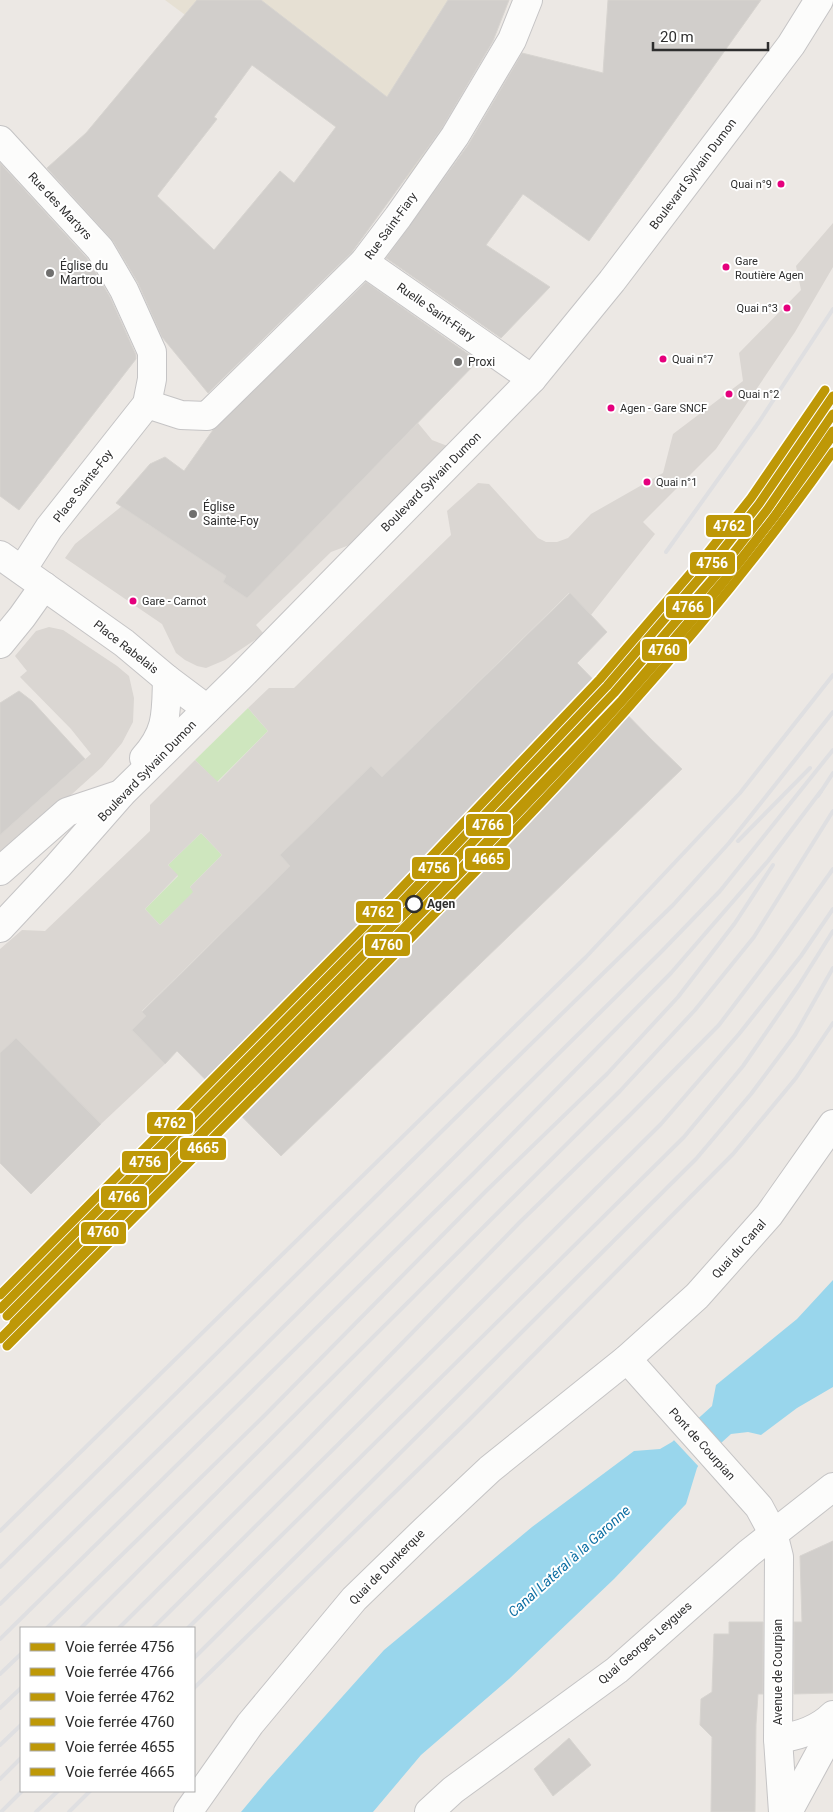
<svg xmlns="http://www.w3.org/2000/svg" width="833" height="1812" font-family="Roboto,sans-serif">
	<rect width="100%" height="100%" fill="#ece8e4"/>
	<path fill="#e6e0d3" d="M165,0h344l-11,27 -89,154z"/>
	<g fill="#cee6be">
		<path d="M248,708l20,23 -51,51 -22,-22z"/>
		<path d="M201,833l21,22 -32,32 4,5 -34,33 -15,-16 33,-33 -10,-11z"/>
	</g>
	<g fill="#dad6d2" fill-rule="evenodd">
		<path d="M833,223v44l-38,65 -79,117 -73,73 12,12 -64,81 -22,-22 -187,184 -11,-11 -91,89 10,11 -148,145 4,5 -14,14 33,34 -64,60 -85,-86 -16,15v-104l22,-19 23,1 105,-100v-26l45,-45 23,22 50,-51 -20,-23 21,-20h25l157,-153 -4,-24 31,-28 11,1 49,54 8,4h11l11,-4 23,-24 72,-41 10,-39 70,-53 -4,-28 62,-63 -5,-24zM201,833l21,22 -32,32 3,5 -33,33 -15,-16 33,-34 -10,-10z"/>
		<path d="M418,423l14,17 18,7 -90,94 -29,11 -75,73 8,9 -39,26 -19,8 -9,-2 -12,-6 -9,-7 -14,-29 -97,-66 10,-14 47,-38 28,14 -3,4 54,31 -2,3 28,16 -4,8 24,15z"/>
		<path d="M49,627l14,3 54,36 12,10 5,22 -1,24 -11,21 -20,24 -102,92v-24l91,-81 -20,-25 -51,-52 7,-6 -12,-15 21,-25z"/>
	</g>
	<path fill="#99d6ec" d="M833,1280v107l-36,21 -36,27 -13,-3 -17,2 -30,27 -4,7 -11,36 -72,75 -105,100 -88,76 -48,57h-132l26,-31 117,-131 148,-123 102,-76 26,-2 12,-7 40,-36 4,-21 81,-66z"/>
	<path fill="#ece8e4" d="M697,1416l25,29 -19,18 -3,5 -28,-30z"/>
	<g fill="#d1cecb" stroke="#d7d4d0" fill-rule="evenodd">
		<path d="M197,0h64l126,97 61,-97h61l-16,41 -51,87 -90,124 -144,141 -46,-56 -24,-54 -25,-42 -66,-73 39,-35zM252,65l84,62 -42,56 -14,-12 -66,79 -57,-54 60,-77 -3,-2z"/>
		<path d="M608,0h153l-172,241 -66,-47 -37,51 64,42 -49,51 -115,-80 82,-113 54,-92 81,20z"/>
		<path d="M0,163l87,95 23,39 26,58v4l-117,151 -19,-14z"/>
		<path d="M366,282l112,79 -231,237 -24,-16 3,-6 -110,-73 34,-39 15,-7 19,14 29,-41z"/>
		<path d="M570,593l37,39 -30,31 73,75 32,31 -401,387 -104,-105 -12,13 -33,-34 14,-14 -4,-4 148,-146 -10,-11 91,-89 11,11z"/>
		<path d="M19,691l13,10 53,58 -85,76v-132z"/>
		<path d="M16,1038l85,86 -70,70 -31,-31v-110z"/>
		<path d="M833,1541v152l-39,1v-72h8l-2,-66z"/>
		<path d="M729,1622h34v72h-5l-2,30 -1,88h-44l1,-75 -12,-12 1,-26 11,-7 2,-58h15z"/>
		<path d="M569,1738l22,27 -38,31 -19,-27z"/>
	</g>
	<g fill="none" stroke-linecap="round" stroke-linejoin="round">
		<defs>
			<g id="minor">
				<path d="M0,140l100,109 24,41 28,62v27l-5,25 -98,124 -27,42"/>
				<path d="M364,262l168,117"/>
				<path d="M147,404l34,11 26,1 157,-154 34,-45 57,-81 57,-96 16,-40"/>
				<path d="M0,644l22,-27 22,-31"/>
				<path d="M627,1359l132,148 14,26 6,24 -1,182 5,73"/>
				<path d="M778,1739c21,-3 40,-9 55,-24"/>
				<path d="M429,1812l24,-22 164,-120 132,-117 84,-66"/>
				<path d="M788,1812l45,-83"/>
			</g>
			<g id="tertiary">
				<path d="M0,555l124,88 43,36 40,30"/>
				<path d="M144,758c24,-27 22,-45 23,-79"/>
				<path d="M0,871l67,-59 54,-18"/>
				<path d="M0,928l58,-62 64,-73 118,-116 292,-298 80,-98 179,-236 28,-45"/>
				<path d="M188,1812l62,-88 104,-125 70,-68 66,-62 137,-110 70,-63 72,-81 64,-91"/>
			</g>
		</defs>
		<use href="#minor" stroke="#c5c4c5" stroke-width="30"/>
		<use href="#tertiary" stroke="#c5c4c5" stroke-width="30"/>
		<use href="#minor" stroke="#fcfcfb" stroke-width="28"/>
		<use href="#tertiary" stroke="#fcfcfb" stroke-width="28"/>
		<g stroke="#dfdfe1" stroke-width="4">
			<path d="M666,552l93,-130 74,-113"/>
			<path d="M818,796l15,-23"/>
			<path d="M738,841l72,-73"/>
			<path d="M0,1531l586,-574 154,-164 93,-118"/>
			<path d="M0,1567l440,-434 233,-228 56,-62 104,-131"/>
			<path d="M0,1604l231,-225 431,-428 58,-60 113,-141"/>
			<path d="M47,1628l218,-213 221,-224 121,-117 71,-77 57,-74 38,-58"/>
			<path d="M81,1628l539,-537 75,-81 59,-73 79,-126"/>
			<path d="M119,1628l180,-179 221,-227 109,-106 90,-91 53,-70 61,-86"/>
			<path d="M153,1628l508,-504 78,-90 62,-78 32,-47"/>
			<path d="M188,1628l496,-491 59,-71 56,-81 34,-54"/>
			<path d="M0,1639l473,-465 198,-201 97,-112 53,-70"/>
			<path d="M194,1658l502,-499 55,-65 44,-59 38,-67"/>
			<path d="M0,1674l21,-20"/>
			<path d="M194,1688l276,-269 263,-265 63,-76 37,-55"/>
			<path d="M0,1708l21,-20"/>
			<path d="M0,1745l21,-20"/>
			<path d="M0,1779l21,-21"/>
			<path d="M1,1812l21,-21"/>
			<path d="M36,1812l22,-21"/>
			<path d="M69,1812l21,-21"/>
		</g>
		<defs>
			<path id="rail-1" d="M0,1309l399,-404 208,-219 103,-120 49,-62 74,-108"/>
			<path id="rail-2" d="M7,1316l399,-404 208,-219 104,-120 49,-63 66,-96"/>
			<path id="rail-3" d="M0,1295l392,-397 208,-219 102,-119 49,-62 74,-108"/>
			<path id="rail-4" d="M14,1323l399,-404 209,-219 103,-121 50,-63 58,-85"/>
			<path id="rail-5" d="M0,1339c129,-131 259,-260 387,-391 106,-108 211,-215 308,-331 49,-58 94,-119 138,-182"/>
			<path id="rail-6" d="M7,1346c132,-134 265,-266 396,-400 153,-156 304,-314 430,-494"/>
		</defs>
		<use href="#rail-1" stroke="#fff" stroke-width="12"/>
		<use href="#rail-2" stroke="#fff" stroke-width="12"/>
		<use href="#rail-3" stroke="#fff" stroke-width="12"/>
		<use href="#rail-4" stroke="#fff" stroke-width="12"/>
		<use href="#rail-5" stroke="#fff" stroke-width="12"/>
		<use href="#rail-6" stroke="#fff" stroke-width="12"/>
		<use href="#rail-1" stroke="#be9807" stroke-width="9"/>
		<use href="#rail-2" stroke="#be9807" stroke-width="9"/>
		<use href="#rail-3" stroke="#be9807" stroke-width="9"/>
		<use href="#rail-4" stroke="#be9807" stroke-width="9"/>
		<use href="#rail-5" stroke="#be9807" stroke-width="9"/>
		<use href="#rail-6" stroke="#be9807" stroke-width="9"/>
	</g>
	<g fill="#e5007d" stroke="#fff" stroke-width="2">
		<circle cx="781" cy="184" r="4.5"/>
		<circle cx="726" cy="267" r="4.5"/>
		<circle cx="787" cy="308" r="4.5"/>
		<circle cx="663" cy="359" r="4.5"/>
		<circle cx="729" cy="394" r="4.5"/>
		<circle cx="611" cy="408" r="4.5"/>
		<circle cx="647" cy="482" r="4.5"/>
		<circle cx="133" cy="601" r="4.5"/>
	</g>
	<g fill="#706f6e" stroke="#fff" stroke-width="2">
		<circle cx="50" cy="273" r="5"/>
		<circle cx="458" cy="362" r="5"/>
		<circle cx="193" cy="514" r="5"/>
	</g>
	<circle fill="#fff" stroke="#2e2e2e" stroke-width="2.5" cx="414" cy="904" r="8"/>
	<g text-anchor="middle" stroke-width="4" stroke-linejoin="round" paint-order="stroke">
		<g font-size="11" fill="#2e2e2e" stroke="#fff" text-anchor="start">
			<text x="772" y="188" text-anchor="end">Quai n°9</text>
			<text x="735" y="265">Gare<tspan x="735" dy="14">Routière Agen</tspan></text>
			<text x="778" y="312" text-anchor="end">Quai n°3</text>
			<text x="672" y="363">Quai n°7</text>
			<text x="738" y="398">Quai n°2</text>
			<text x="620" y="412">Agen - Gare SNCF</text>
			<text x="656" y="486">Quai n°1</text>
			<text x="142" y="605">Gare - Carnot</text>
		</g>
		<g font-size="12" fill="#2e2e2e" stroke="#fff">
			<text transform="translate(693 174) rotate(-53)" y="4">Boulevard Sylvain Dumon</text>
			<text transform="translate(60 206) rotate(47)" y="4">Rue des Martyrs</text>
			<text transform="translate(391 226) rotate(-54)" y="4">Rue Saint-Fiary</text>
			<text transform="translate(436 312) rotate(35)" y="4">Ruelle Saint-Fiary</text>
			<text transform="translate(431 482) rotate(-45)" y="4">Boulevard Sylvain Dumon</text>
			<text transform="translate(83 486) rotate(-52)" y="4">Place Sainte-Foy</text>
			<text transform="translate(126 647) rotate(38)" y="4">Place Rabelais</text>
			<text transform="translate(147 771) rotate(-46)" y="4">Boulevard Sylvain Dumon</text>
			<text transform="translate(739 1249) rotate(-48)" y="4">Quai du Canal</text>
			<text transform="translate(702 1444) rotate(48)" y="4">Pont de Courpian</text>
			<text transform="translate(387 1567) rotate(-45)" y="4">Quai de Dunkerque</text>
			<text transform="translate(645 1643) rotate(-41)" y="4">Quai Georges Leygues</text>
			<text transform="translate(778 1672) rotate(-90)" y="4">Avenue de Courpian</text>
		</g>
		<g font-size="12" fill="#2e2e2e" stroke="#fff" text-anchor="start">
			<text x="60" y="270">Église du<tspan x="60" dy="14">Martrou</tspan></text>
			<text x="468" y="366">Proxi</text>
			<text x="203" y="511">Église<tspan x="203" dy="14">Sainte-Foy</tspan></text>
		</g>
		<g font-size="12" font-weight="bold" fill="#2e2e2e" stroke="#fff" text-anchor="start">
			<text x="427" y="908">Agen</text>
		</g>
		<g font-size="14" font-style="italic" fill="#0d6fa3" stroke="#fff">
			<text transform="translate(569 1561) rotate(-42)" y="5">Canal Latéral à la Garonne</text>
		</g>
	</g>
	<g stroke="#fff" stroke-width="2">
		<rect x="705" y="514" width="47" height="24" rx="5" fill="#be9807"/>
		<rect x="689" y="551" width="47" height="24" rx="5" fill="#be9807"/>
		<rect x="665" y="595" width="47" height="24" rx="5" fill="#be9807"/>
		<rect x="641" y="638" width="47" height="24" rx="5" fill="#be9807"/>
		<rect x="465" y="813" width="47" height="24" rx="5" fill="#be9807"/>
		<rect x="464" y="847" width="47" height="24" rx="5" fill="#be9807"/>
		<rect x="411" y="856" width="47" height="24" rx="5" fill="#be9807"/>
		<rect x="355" y="900" width="47" height="24" rx="5" fill="#be9807"/>
		<rect x="364" y="933" width="47" height="24" rx="5" fill="#be9807"/>
		<rect x="146" y="1111" width="48" height="24" rx="5" fill="#be9807"/>
		<rect x="179" y="1137" width="48" height="24" rx="5" fill="#be9807"/>
		<rect x="121" y="1150" width="48" height="24" rx="5" fill="#be9807"/>
		<rect x="100" y="1185" width="48" height="24" rx="5" fill="#be9807"/>
		<rect x="80" y="1221" width="47" height="24" rx="5" fill="#be9807"/>
	</g>
	<g font-size="14" text-anchor="middle" font-weight="bold" fill="#fff">
		<text x="729" y="531">4762</text>
		<text x="712" y="568">4756</text>
		<text x="688" y="612">4766</text>
		<text x="664" y="655">4760</text>
		<text x="488" y="830">4766</text>
		<text x="488" y="864">4665</text>
		<text x="434" y="873">4756</text>
		<text x="378" y="917">4762</text>
		<text x="387" y="950">4760</text>
		<text x="170" y="1128">4762</text>
		<text x="203" y="1153">4665</text>
		<text x="145" y="1167">4756</text>
		<text x="124" y="1202">4766</text>
		<text x="103" y="1237">4760</text>
	</g>
	<rect x="20" y="1627" width="175" height="165" fill="#ffffff" stroke="#ababab"/>
	<rect x="30" y="1643" width="25" height="8" fill="#be9807" stroke="#ababab"/>
	<text x="65" y="1652" font-size="15" fill="#2e2e2e">Voie ferrée 4756</text>
	<rect x="30" y="1668" width="25" height="8" fill="#be9807" stroke="#ababab"/>
	<text x="65" y="1677" font-size="15" fill="#2e2e2e">Voie ferrée 4766</text>
	<rect x="30" y="1693" width="25" height="8" fill="#be9807" stroke="#ababab"/>
	<text x="65" y="1702" font-size="15" fill="#2e2e2e">Voie ferrée 4762</text>
	<rect x="30" y="1718" width="25" height="8" fill="#be9807" stroke="#ababab"/>
	<text x="65" y="1727" font-size="15" fill="#2e2e2e">Voie ferrée 4760</text>
	<rect x="30" y="1743" width="25" height="8" fill="#be9807" stroke="#ababab"/>
	<text x="65" y="1752" font-size="15" fill="#2e2e2e">Voie ferrée 4655</text>
	<rect x="30" y="1768" width="25" height="8" fill="#be9807" stroke="#ababab"/>
	<text x="65" y="1777" font-size="15" fill="#2e2e2e">Voie ferrée 4665</text>
	<path d="M653 42v8h115v-8" fill="none" stroke="#2e2e2e" stroke-width="2.5"/>
	<text x="660" y="42" font-size="15" fill="#2e2e2e" stroke="#ffffff" stroke-width="4" paint-order="stroke">20 m</text>
</svg>
